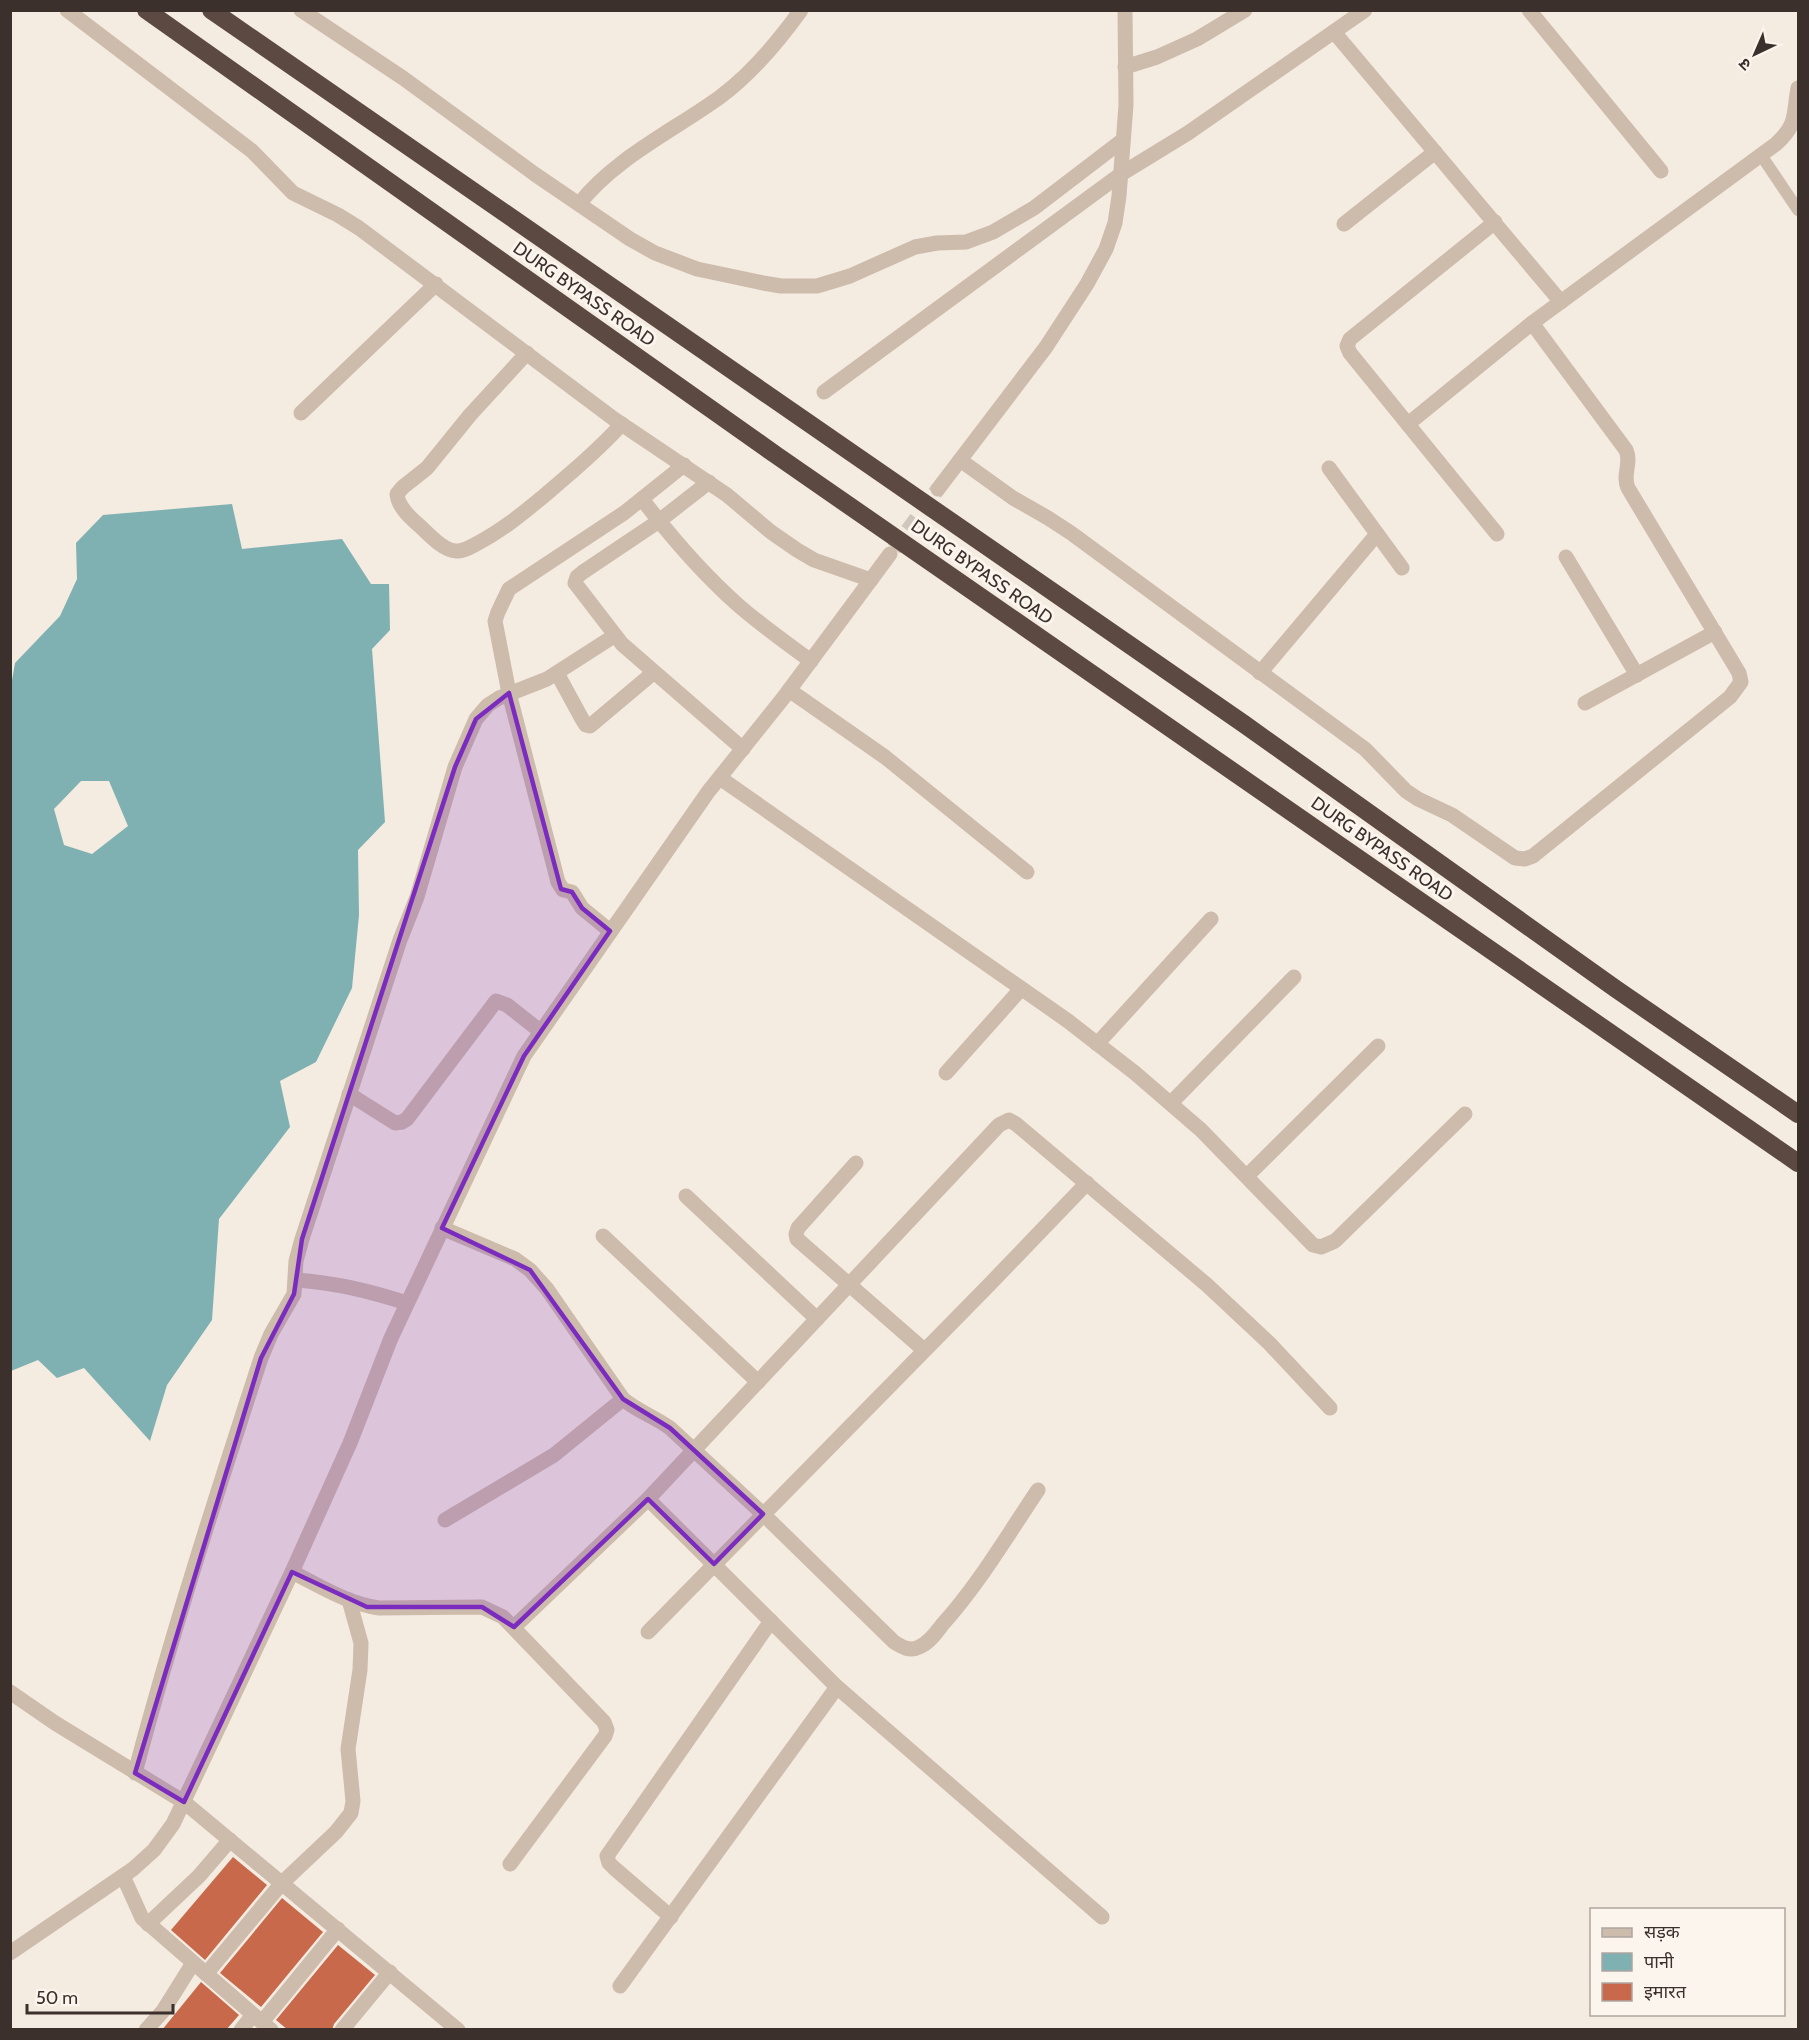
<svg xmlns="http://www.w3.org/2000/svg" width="1809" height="2040" font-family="Cabin,'Noto Sans Devanagari',sans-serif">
	<rect width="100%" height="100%" fill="#f4ebe1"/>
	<path fill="#7fb0b2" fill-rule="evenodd" d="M232,504l10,45 100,-10 29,45h18l1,46 -18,19 13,173 -27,28 1,65 -7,73 -36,74 -36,19 10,46 -71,92 -7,101 -45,65 -17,56 -66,-73 -27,10 -19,-18 -27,11v-685l4,-23 45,-47 17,-37 -1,-36 27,-28zM81,781h28l19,45 -36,28 -28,-9 -10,-36z"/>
	<g fill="#c8694b">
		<path d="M233,1857l34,28 -62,75 -34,-30z"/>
		<path d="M282,1898l41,34 -62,75 -41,-34z"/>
		<path d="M338,1945l37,30 -41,49 -2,6h-44l-12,-10z"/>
		<path d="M201,1982l38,33 -13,15h-64z"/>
	</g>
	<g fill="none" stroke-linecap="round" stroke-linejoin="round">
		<path stroke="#cfc6bd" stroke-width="15" stroke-dasharray="15 8" stroke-linecap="butt" d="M894,549l44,-60"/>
		<path stroke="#cdbbac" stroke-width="12" d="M1761,155l37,55"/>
		<g stroke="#cdbbac" stroke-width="15">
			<path d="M67,10l185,141 41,42 45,22 21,13 255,191 113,76 44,37 26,18 17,10 57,20"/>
			<path d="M301,10l102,68 133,97 94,64 25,14 42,16 66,14 18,3h36l33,-10 65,-29 22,-4 29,-1 27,-10 41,-24 89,-68"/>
			<path d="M1529,10l132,161"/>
			<path d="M1334,32l227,270"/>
			<path d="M1125,67l32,-10 40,-18 48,-29"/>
			<path d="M579,204c36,-46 94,-73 141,-107 31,-23 58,-55 81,-87"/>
			<path d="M1495,222l-145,117 -3,7 3,7 147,181"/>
			<path d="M1344,224l91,-72"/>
			<path d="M527,353l-57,62 -43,53 -24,19 -6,7c1,14 16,26 26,35 8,8 23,23 34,22 8,0 15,-5 21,-8 25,-13 45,-30 67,-48 27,-23 53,-45 77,-71"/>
			<path d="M824,392l297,-218 67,-41 177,-123"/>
			<path d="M301,413l135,-129"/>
			<path d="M1408,424l124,-101 244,-179c22,-20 17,-29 22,-56"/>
			<path d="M960,460l53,38 35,20 23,15 294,216 41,42 12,8 34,16 63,43 10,1 8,-3 197,-159 11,-15 -2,-9 -111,-185c-6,-13 4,-25 -2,-38l-94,-127"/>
			<path d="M1329,468l73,100"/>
			<path d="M709,482l-50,39 -76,51 -6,5 -2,6 47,61 121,105"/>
			<path d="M938,489l108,-142 41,-63 19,-35 9,-26 4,-27 7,-91 -1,-95"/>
			<path d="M642,499c29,38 60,74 96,106 23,20 48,38 73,56"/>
			<path d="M1566,557l71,118"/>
			<path d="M557,673l25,46 4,6 4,1 63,-53"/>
			<path d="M1260,673l117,-139"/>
			<path d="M789,690l96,67 142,115"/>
			<path d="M1585,703l130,-71"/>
			<path d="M720,778l348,243 67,52 66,57 112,115 8,2 14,-6 130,-127"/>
			<path d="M610,931l-28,-23 -10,-16 -9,-2 -5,-8 -49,-189 -14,-72 3,-9 11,-23 115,-76 60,-48"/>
			<path d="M1097,1044l114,-125"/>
			<path d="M946,1073l75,-84"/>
			<path d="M349,1094l46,29 7,-1 5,-3 89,-118 11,4 33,26"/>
			<path d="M1171,1103l123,-126"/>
			<path d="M856,1163l-58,65 -2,6 1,5 127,111"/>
			<path d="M1247,1176l131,-130"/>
			<path d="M686,1196l131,123"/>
			<path d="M442,1228l73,31 15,11 17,19 76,110c14,12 32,18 47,29l93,86 131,128c8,5 16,10 25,5 10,-4 17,-14 23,-22 37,-41 65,-89 96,-135"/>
			<path d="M603,1236l155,146"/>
			<path d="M296,1280c41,3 73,11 111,23"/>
			<path d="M648,1499l189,188 265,230"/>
			<path d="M445,1520l109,-65 69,-56"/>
			<path d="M292,1572c28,14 56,32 87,36l103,-1 21,10 101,105 3,8 -2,6 -95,128"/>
			<path d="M514,1627l134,-128 351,-374 10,-5 7,4 191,161 62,58 61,65"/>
			<path d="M648,1632l340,-346 99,-103"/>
			<path d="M10,1692l45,31 129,79 274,228"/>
			<path d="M135,1773c37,-140 81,-277 126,-415l10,-24 23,-40 2,-33 6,-22 98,-299 17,-43 38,-130 21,-48 12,-14 11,-7 48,-19 67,-43"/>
			<path d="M123,1876l19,42 129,112"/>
			<path d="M671,1917l-57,-49 -5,-5 -2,-7 164,-235"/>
			<path d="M148,1924l51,-48 31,-36"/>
			<path d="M10,1953l123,-84 21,-19 19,-26 119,-252 58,-129 41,-105 133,-282 184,-264 76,-95 106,-143"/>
			<path d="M206,1974l76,-91 54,-51 15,-19 2,-12 -5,-52 12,-79 1,-27 -12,-43"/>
			<path d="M620,1986l217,-299"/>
			<path d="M262,2022l76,-93"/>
			<path d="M146,2030l17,-19 30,-48"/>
			<path d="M241,2030l12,-15"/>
			<path d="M342,2030l48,-58"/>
		</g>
		<g stroke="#5c4a42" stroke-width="18">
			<path d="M146,10l630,445 1022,708"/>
			<path d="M211,10l1033,714 372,265 182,125"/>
		</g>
	</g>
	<path fill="#7b2cbf" fill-opacity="0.2" stroke="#7b2cbf" stroke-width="4.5" stroke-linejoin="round" d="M509,693l52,196 11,3 10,16 28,23 -86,125 -82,172 88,42 93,129 47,29 93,86 -49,50 -66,-65 -134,128 -32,-20h-115l-75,-35 -108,230 -49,-29 126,-415 33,-64 8,-55 153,-472 21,-48z"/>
	<g text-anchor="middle" stroke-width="6" stroke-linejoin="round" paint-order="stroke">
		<g font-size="18" fill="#3b302b" stroke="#fbf5ee">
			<text transform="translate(584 294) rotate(35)" y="6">DURG BYPASS ROAD</text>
			<text transform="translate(982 572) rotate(35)" y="6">DURG BYPASS ROAD</text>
			<text transform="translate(1382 849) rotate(35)" y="6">DURG BYPASS ROAD</text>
		</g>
	</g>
	<rect width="1809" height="2040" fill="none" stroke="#3b302b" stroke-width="24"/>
	<rect x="1590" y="1908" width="195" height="108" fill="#fbf5ee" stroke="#aea6a0" stroke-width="1.5"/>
	<rect x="1602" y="1928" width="30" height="9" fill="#cdbbac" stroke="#aea6a0" stroke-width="1.5"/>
	<text x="1644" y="1938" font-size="18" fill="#3b302b">सड़क</text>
	<rect x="1602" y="1953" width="30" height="18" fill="#7fb0b2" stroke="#aea6a0" stroke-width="1.5"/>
	<text x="1644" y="1968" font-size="18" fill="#3b302b">पानी</text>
	<rect x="1602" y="1983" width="30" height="18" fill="#c8694b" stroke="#aea6a0" stroke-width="1.5"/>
	<text x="1644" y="1998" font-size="18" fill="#3b302b">इमारत</text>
	<g transform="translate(1755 54) rotate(224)" stroke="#fbf5ee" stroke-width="4.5" paint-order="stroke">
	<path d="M0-4.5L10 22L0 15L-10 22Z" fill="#3b302b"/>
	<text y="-9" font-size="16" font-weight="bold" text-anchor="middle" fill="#3b302b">उ</text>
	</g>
	<path d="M27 2004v9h146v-9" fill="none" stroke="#3b302b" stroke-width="3"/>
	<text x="36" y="2004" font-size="18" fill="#3b302b" stroke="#fbf5ee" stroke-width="4.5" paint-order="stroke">50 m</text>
</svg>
